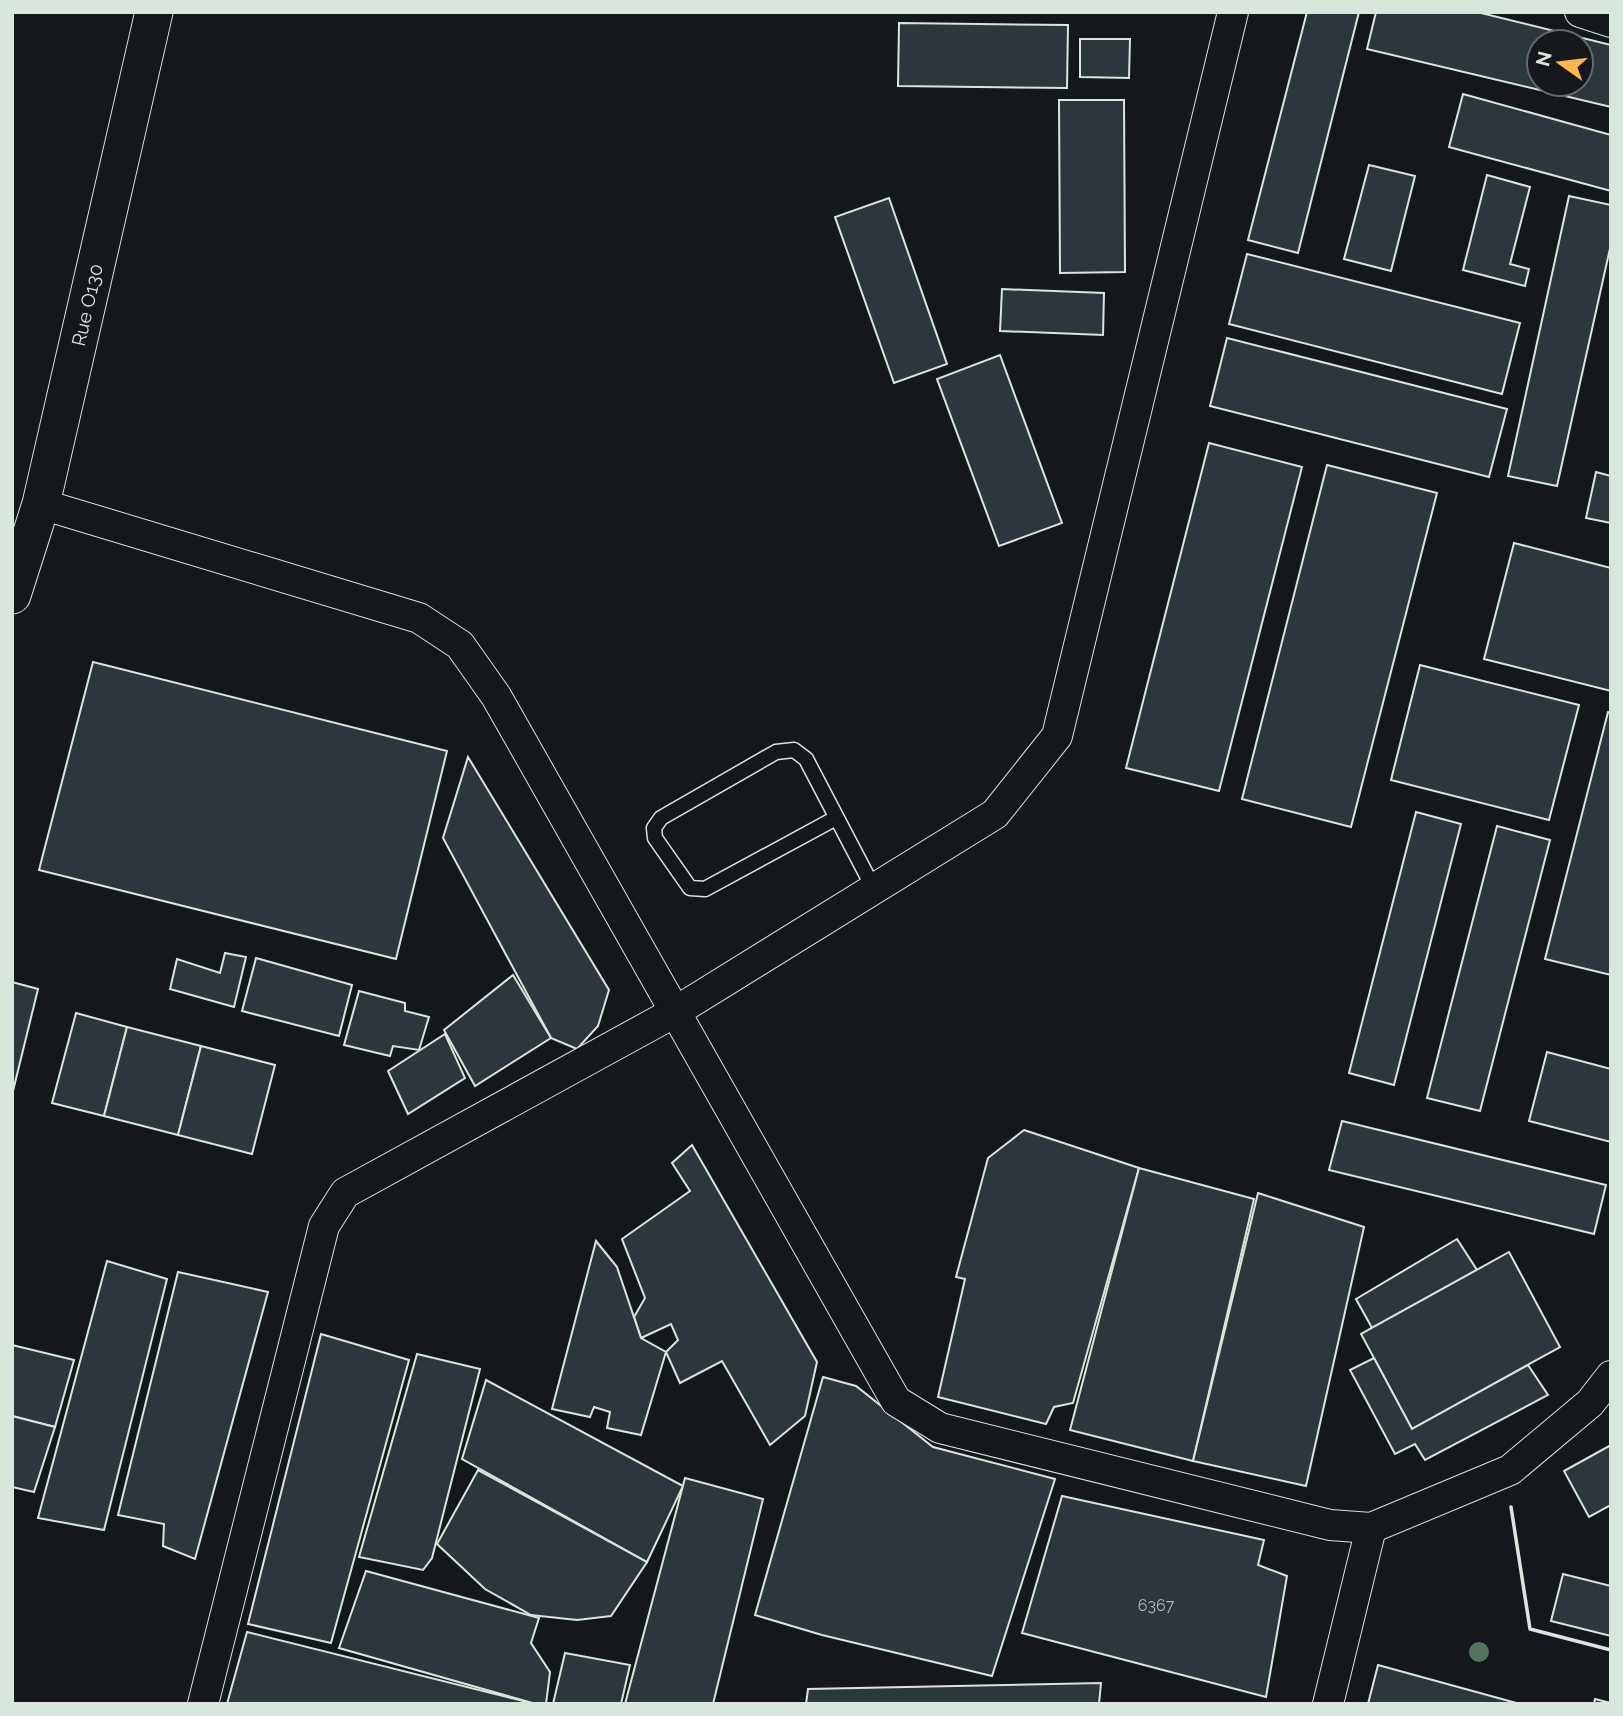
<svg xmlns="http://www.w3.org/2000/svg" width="1623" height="1716" font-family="Raleway,sans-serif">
	<rect width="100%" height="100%" fill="#14181c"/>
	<g fill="#2c363c" stroke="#d8e6dc" stroke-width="2" fill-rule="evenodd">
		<path d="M1307,12h52l-61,241 -50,-13z"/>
		<path d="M1376,12h101l134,33v62l-244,-58zM1539,42h42v42h-42z"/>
		<path d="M899,23l169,2 -1,63 -169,-2z"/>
		<path d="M1080,39h50l-1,39 -49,-1z"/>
		<path d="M1463,94l148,41v56l-162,-44z"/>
		<path d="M1059,100h65l1,172 -65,1z"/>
		<path d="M1369,165l46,11 -24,95 -47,-12z"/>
		<path d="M1487,175l43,12 -20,77 19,5 -4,17 -62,-16z"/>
		<path d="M1569,196l42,9v39l-54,242 -49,-10z"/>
		<path d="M889,198l58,166 -53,19 -59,-166z"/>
		<path d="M1247,254l273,69 -18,71 -273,-70z"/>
		<path d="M1002,289l102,4 -1,42 -103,-4z"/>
		<path d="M1227,338l280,71 -18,68 -279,-71z"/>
		<path d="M1000,355l62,168 -63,23 -62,-167z"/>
		<path d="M1209,443l93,24 -83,324 -93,-23z"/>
		<path d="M1327,465l110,28 -86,334 -109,-28z"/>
		<path d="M1596,472l15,4v47l-25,-5z"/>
		<path d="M1514,543l97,25v123l-127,-32z"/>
		<path d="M93,662l354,89 -51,208 -357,-89z"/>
		<path d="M1420,665l159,40 -30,115 -158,-40z"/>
		<path d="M1608,712l3,1v262l-66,-16z"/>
		<path d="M468,757l141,233 -11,36 -21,23 -26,-11 -108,-200z"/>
		<path d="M1416,812l45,12 -67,261 -45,-12z"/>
		<path d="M1497,826l53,14 -70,271 -53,-13z"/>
		<path d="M225,953l21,4 -12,50 -64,-18 7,-30 43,14z"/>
		<path d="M256,958l96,27 -13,51 -97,-25z"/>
		<path d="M513,975l38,63 -76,48 -31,-56z"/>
		<path d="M12,982l26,7 -26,106z"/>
		<path d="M359,991l46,12v8l24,6 -10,33 -26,-4 -3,10 -46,-11z"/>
		<path d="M76,1013l51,14 -23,89 -52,-13z"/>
		<path d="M127,1027l74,19 -23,89 -74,-19z"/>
		<path d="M445,1034l20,44 -57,36 -20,-43z"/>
		<path d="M201,1046l74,19 -23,89 -74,-19z"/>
		<path d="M1547,1052l64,17v73l-82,-21z"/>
		<path d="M1342,1121l264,64 -12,49 -265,-64z"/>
		<path d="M1024,1130l115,38 -66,235 -19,4 -8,17 -108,-27 27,-118 -9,-2 32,-119z"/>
		<path d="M692,1145l125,217 -12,54 -35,29 -48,-84 -42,22 -14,-31 12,-12 -7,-16 -30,14 -7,-21 11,-19 -23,-59 68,-48 -18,-28z"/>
		<path d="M1139,1168l115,31 -61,262 -123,-31z"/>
		<path d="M1258,1193l106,34 -58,259 -113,-25z"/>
		<path d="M1457,1239l20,31 -105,58 -16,-29z"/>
		<path d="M596,1241l21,26 24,71 25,14 -25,83 -34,-7 3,-16 -16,-5 -4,10 -38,-8z"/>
		<path d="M1509,1252l51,95 -148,82 -51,-95z"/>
		<path d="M107,1261l60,18 -63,251 -66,-12z"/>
		<path d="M178,1272l90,20 -73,267 -32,-13 1,-22 -46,-9z"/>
		<path d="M321,1334l88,26 -78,283 -83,-19z"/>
		<path d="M12,1345l62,15 -19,67 -43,-11z"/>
		<path d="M417,1354l63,15 -48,189 -9,12 -64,-13z"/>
		<path d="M1374,1358l38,71 116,-64 20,30 -123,65 -10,-16 -20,10 -45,-84z"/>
		<path d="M823,1377l33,9 77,61 122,32 -63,197 -170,-41 -67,-20z"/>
		<path d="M486,1380l197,106 -36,76 -185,-103z"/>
		<path d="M12,1416l43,11 -21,65 -22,-5z"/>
		<path d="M1611,1445v60l-22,12 -25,-46z"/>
		<path d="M478,1470l169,92 -36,54 -34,4 -46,-5 -46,-26 -48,-45z"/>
		<path d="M685,1478l78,21 -50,205h-88z"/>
		<path d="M1062,1496l202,44 -6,25 29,11 -21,121 -244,-64z"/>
		<path d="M366,1571l173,47 -8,25 19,29 -4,32h-10l-197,-56z"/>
		<path d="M1563,1574l48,12v50l-60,-15z"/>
		<path d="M247,1632l288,72h-308z"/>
		<path d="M565,1653l65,12 -9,39h-68z"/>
		<path d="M1378,1665l142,39h-152z"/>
		<path d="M1101,1683l-2,21h-293l2,-15z"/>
		<path d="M1595,1699l16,4v1h-17z"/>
	</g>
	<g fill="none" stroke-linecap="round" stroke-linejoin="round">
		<defs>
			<path id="service" d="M836,818l-131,71 -15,-1 -35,-50 -1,-10 7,-10 115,-66 18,-2 12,9 68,130"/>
			<g id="minor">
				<path d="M1580,12l31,10"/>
				<path d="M41,504l378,114 41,27 36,51 400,705 44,27 390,97 41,3 139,-58 80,-67 21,-27"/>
				<path d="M203,1704l121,-478 21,-33 330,-181 320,-198 62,-78 176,-724"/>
				<path d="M1328,1704l43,-176"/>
			</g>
			<path id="tertiary" d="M12,595l29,-91 113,-492"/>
		</defs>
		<use href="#service" stroke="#d8e6dc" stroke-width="17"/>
		<use href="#minor" stroke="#d8e6dc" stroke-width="32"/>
		<use href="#tertiary" stroke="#d8e6dc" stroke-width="39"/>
		<use href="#service" stroke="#14181c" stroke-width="14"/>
		<use href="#minor" stroke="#14181c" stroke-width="30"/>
		<use href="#tertiary" stroke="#14181c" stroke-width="37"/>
		<path stroke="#d8e6dc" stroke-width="3.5" d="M1511,1507l19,122 81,21"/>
	</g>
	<circle fill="#55745f" cx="1479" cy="1652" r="10"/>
	<g text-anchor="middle" stroke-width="5" stroke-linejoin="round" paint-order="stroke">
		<g font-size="16" fill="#adbab4">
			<text x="1156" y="1611">6367</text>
		</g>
		<g font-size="19" fill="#d8e6dc" stroke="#14181c">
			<text transform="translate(87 305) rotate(-77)" y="7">Rue O130</text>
		</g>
	</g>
	<rect width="1623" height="1716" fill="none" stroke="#d8e6dc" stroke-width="28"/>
	<g transform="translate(1560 63) rotate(284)"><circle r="33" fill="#14181c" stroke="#626a69" stroke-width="2"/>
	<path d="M0-5L12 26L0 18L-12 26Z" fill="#ffb74d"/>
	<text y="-10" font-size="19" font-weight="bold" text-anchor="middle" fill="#d8e6dc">N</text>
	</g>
</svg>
